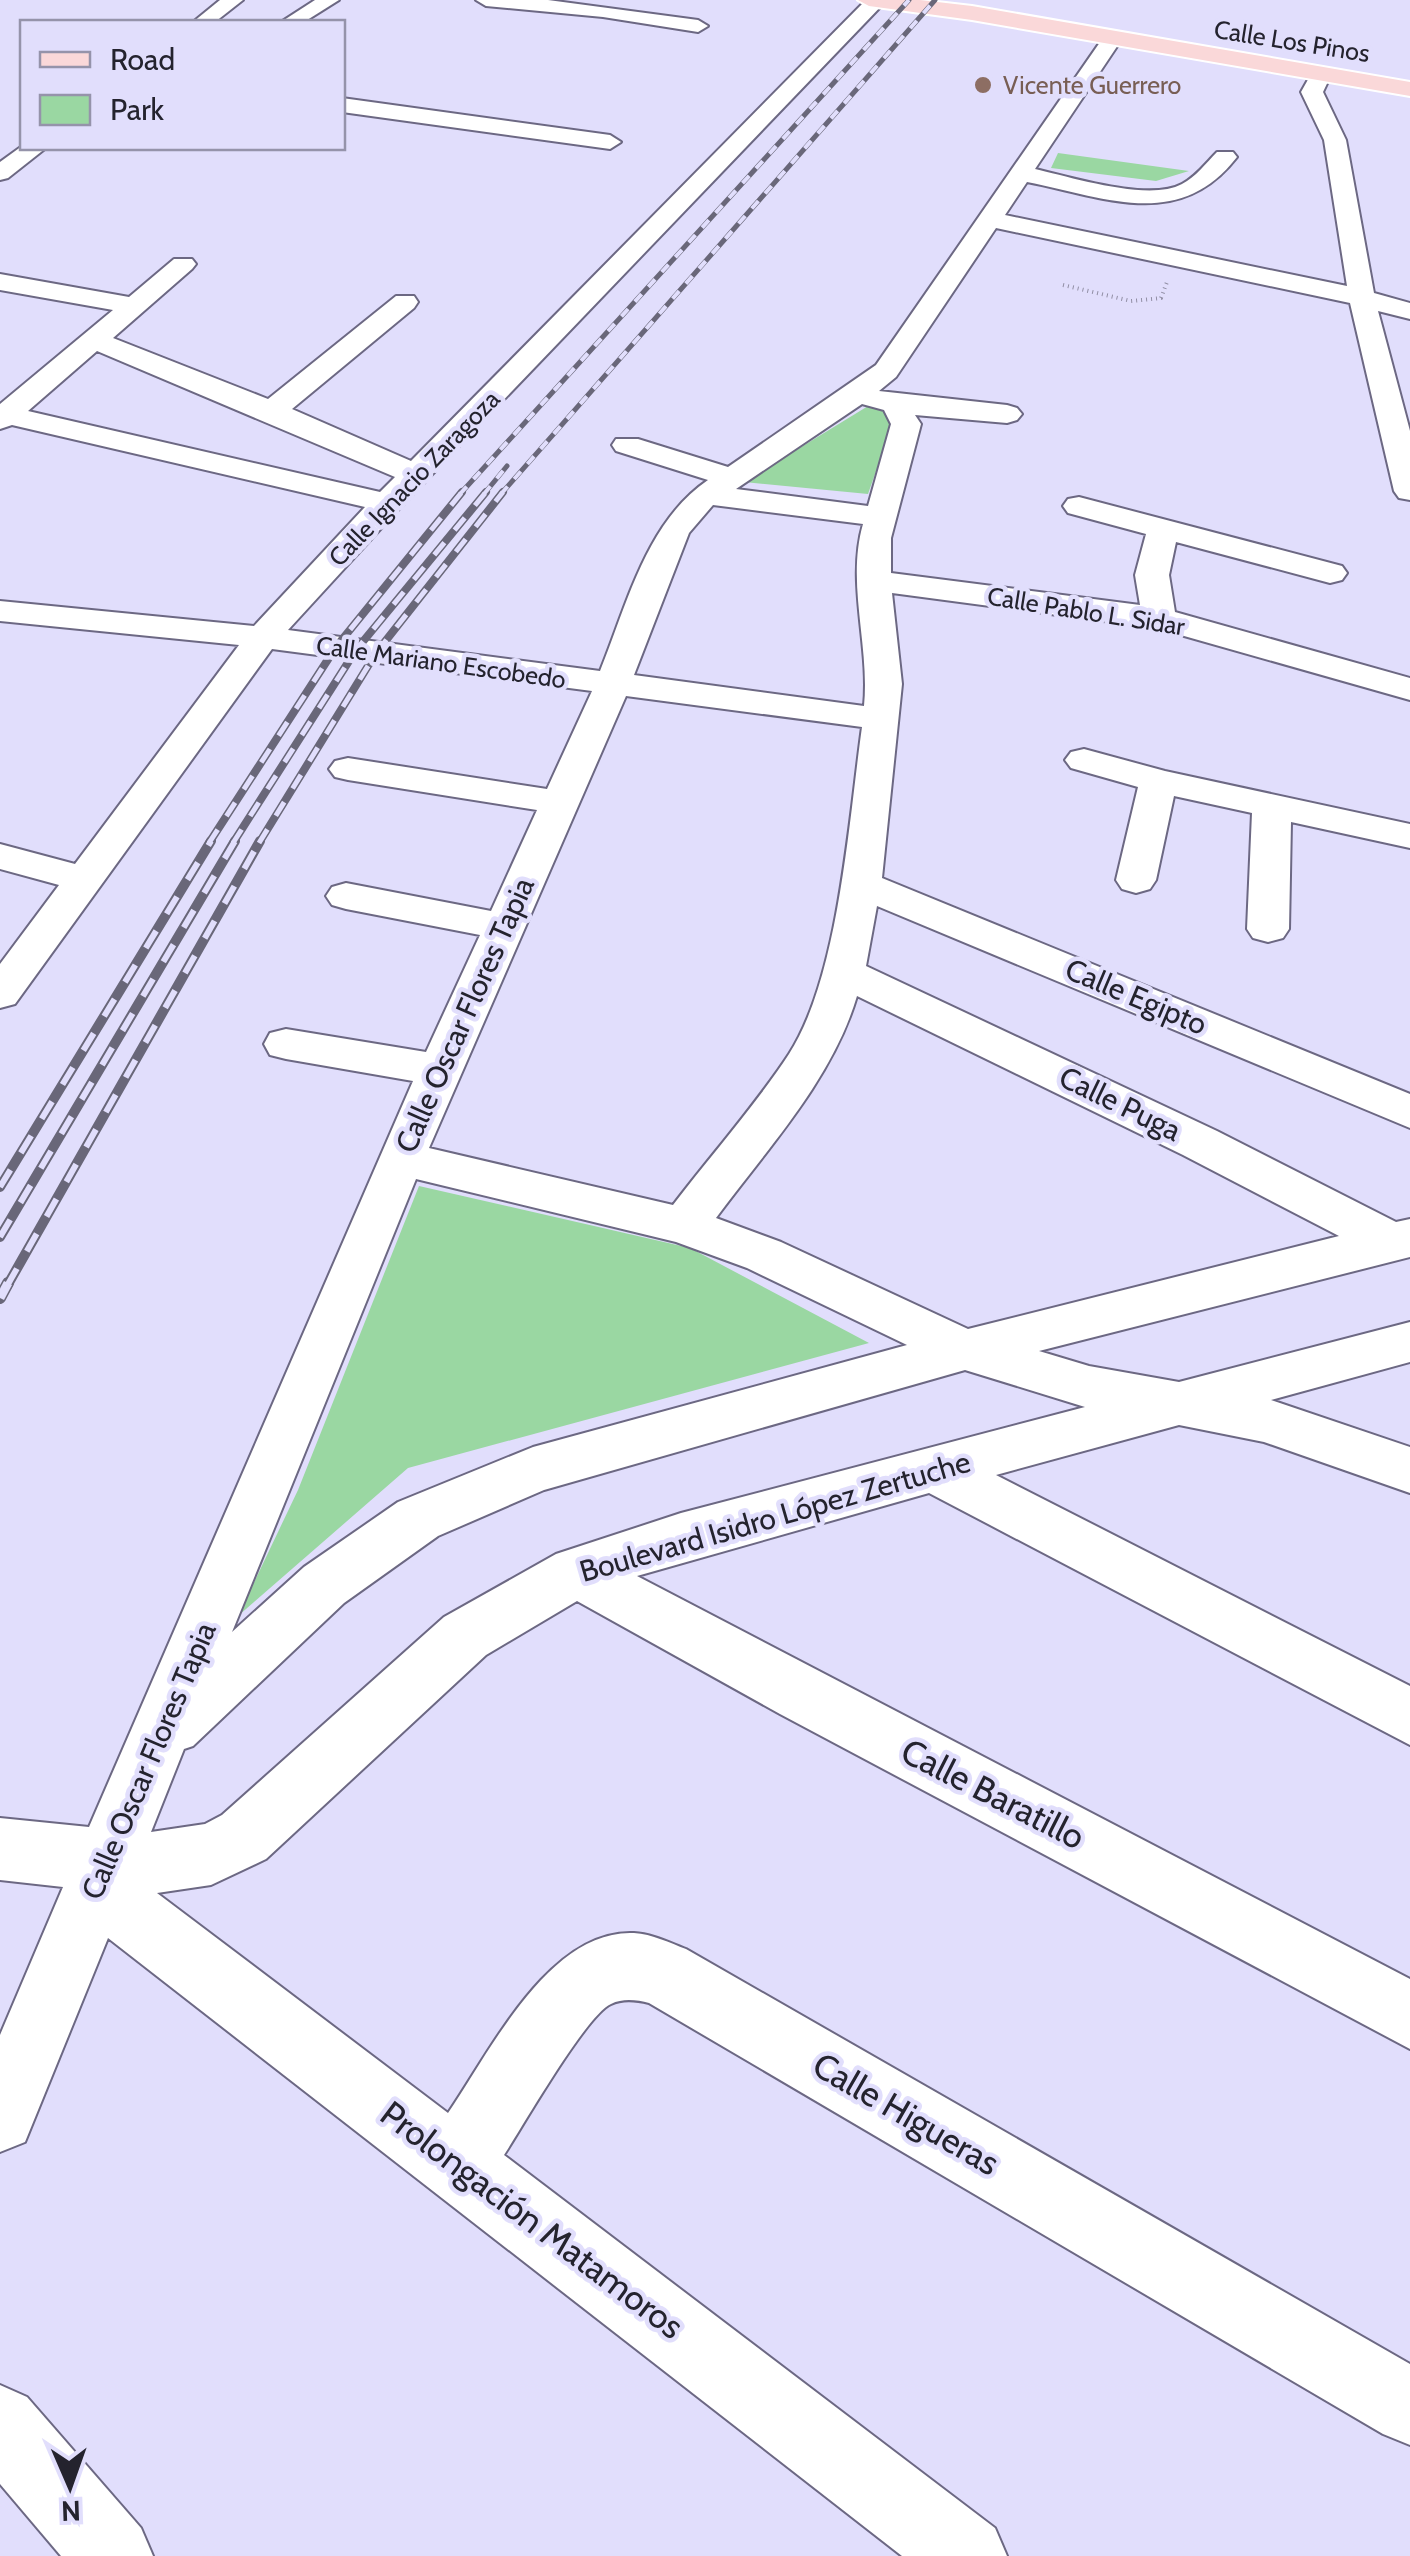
<svg xmlns="http://www.w3.org/2000/svg" width="1410" height="2556" font-family="Cabin,sans-serif">
	<rect width="100%" height="100%" fill="#e1defc"/>
	<g fill="#9ad7a2">
		<path d="M1058,153l131,18 -33,10 -105,-13z"/>
		<path d="M873,403l21,17 -26,74 -124,-12z"/>
		<path d="M419,1186l271,62 179,95 -461,125 -170,148 60,-126z"/>
	</g>
	<g fill="none" stroke-linecap="round" stroke-linejoin="round">
		<defs>
			<g id="minor">
				<path d="M220,0h23l-28,22h-22z"/>
				<path d="M315,0h24l-35,22h-23z"/>
				<path d="M476,0h72l150,20 10,6 -10,6 -95,-15 -117,-11z"/>
				<path d="M866,0h21l-489,510 -110,120 312,41c27,-66 46,-149 108,-191l-92,-29 -4,-6 4,-6h22l90,28 148,-102 229,-330h14l3,4 -87,130c36,8 114,33 147,15 14,-7 24,-21 35,-32h16l4,5c-58,75 -132,40 -210,25l-22,33 342,71 -23,-146 -23,-48 13,-23h14l4,4 -9,19 23,48 28,153 36,10v16l-32,-8 32,120v69l-11,-2 -5,-7 -44,-188 -354,-75 -100,149 -17,14 128,14 10,3 5,6 -5,6 -10,3 -92,-8 6,9 -30,114v35l249,32 -5,-30 11,-41 -78,-21 -5,-7 5,-7 11,-2 263,69 5,7 -5,7 -12,3 -154,-41 -7,33 6,37 235,66v22l-254,-72 -264,-35 10,91 -20,194 528,216v34l-533,-222 -11,60 351,165 179,91 14,-3v38l-371,94 50,15 90,16 231,-60v40l-139,38 139,47v46l-146,-51 -85,-17 -183,50 414,211v59l-481,-252 -292,83 773,403v70l-630,-335 -203,-113 -91,54 -220,204 -55,26 -54,8 291,220c42,-61 101,-184 186,-180 18,1 36,10 52,16l724,415v81l-27,-11 -734,-431c-12,-3 -26,-5 -38,1 -25,11 -88,122 -107,151l491,373 12,28h-105l-794,-618 -83,204 -25,10v-117l63,-148 -63,-7v-62l89,9 324,-746 -127,-22 -16,-4 -6,-11 6,-11 16,-4 140,23 54,-117 -134,-26 -14,-4 -6,-9 6,-9 14,-4 145,28 46,-101 -189,-30 -13,-3 -6,-8 6,-8 13,-3 199,31 45,-98 -320,-42 -257,355 -15,4v-44l59,-79 -59,-16v-25l75,20 164,-219 -239,-24v-20l254,25 111,-119 -353,-82 -12,4v-25l113,-94 -113,-20v-16l129,23 45,-38h18l4,5 -4,5 -79,69 155,61 128,-103h18l4,6 -4,6 -122,101 119,52zM97,351l298,126 -15,15 -352,-81zM862,404l22,6 7,14 -23,82 -132,-17zM713,505l150,19c-17,59 7,122 1,182l-230,-31 55,-142zM626,696l236,31c-13,92 -23,250 -73,327 -34,52 -78,101 -116,151l-244,-57zM857,996l326,159 156,81 -371,93 -187,-87 -65,-24c51,-69 116,-138 141,-222zM416,1179l260,63 71,26 160,77 -374,102 -135,55 -94,65 -72,65zM965,1370l120,37 -404,106 -125,41 -112,63 -222,198 -17,9 -54,8 33,-83 9,-3 151,-143 94,-67 106,-46z"/>
				<path d="M342,98l268,37 11,7 -11,7 -268,-37z"/>
				<path d="M22,146l24,2 -38,30 -8,2v-18z"/>
				<path d="M1084,749l81,22 245,53v24l-119,-26 -2,107 -6,9 -15,4 -15,-4 -6,-9 5,-116 -78,-17 -18,84 -6,9 -14,4 -14,-4 -6,-9 22,-93 -67,-19 -6,-8 6,-8z"/>
				<path d="M0,2385l27,12 114,131 12,28h-92l-61,-72z"/>
			</g>
			<path id="major" d="M858,0h62l52,6 438,76v14l-438,-76 -103,-14z"/>
		</defs>
		<use href="#minor" stroke="#6c6883" stroke-width="4"/>
		<use href="#major" stroke="#fff" stroke-width="4"/>
		<path stroke="#918ea4" stroke-width="4" stroke-dasharray="1 4" stroke-linecap="butt" d="M1063,285l68,16 30,-3 6,-16"/>
		<use href="#minor" fill="#fff" fill-rule="evenodd"/>
		<use href="#major" fill="#fad8d9" fill-rule="evenodd"/>
		<defs>
			<g id="rail-far3">
				<path d="M460,494l449,-494"/>
				<path d="M484,494l23,-28"/>
				<path d="M501,494l434,-494"/>
			</g>
			<g id="rail-far2">
				<path d="M209,843l127,-196 126,-155"/>
				<path d="M233,843l123,-193 130,-158"/>
				<path d="M259,843l117,-190 127,-161"/>
			</g>
			<g id="rail-far1">
				<path d="M0,1187l211,-346"/>
				<path d="M0,1237l235,-396"/>
				<path d="M7,1286l253,-445"/>
			</g>
			<path id="rail" d="M0,1298l8,-15"/>
		</defs>
		<use href="#rail-far3" stroke="#696779" stroke-width="5"/>
		<use href="#rail-far2" stroke="#696779" stroke-width="8"/>
		<use href="#rail-far1" stroke="#696779" stroke-width="10"/>
		<use href="#rail" stroke="#696779" stroke-width="12"/>
		<use href="#rail-far3" stroke="#e1defc" stroke-width="4" stroke-dasharray="10" stroke-linecap="butt"/>
		<use href="#rail-far2" stroke="#e1defc" stroke-width="5" stroke-dasharray="16" stroke-linecap="butt"/>
		<use href="#rail-far1" stroke="#e1defc" stroke-width="6" stroke-dasharray="20" stroke-linecap="butt"/>
		<use href="#rail" stroke="#e1defc" stroke-width="9" stroke-dasharray="25" stroke-linecap="butt"/>
	</g>
	<circle fill="#8d6e63" stroke="#e1defc" stroke-width="4" cx="983" cy="85" r="10"/>
	<g text-anchor="middle" stroke-width="9" stroke-linejoin="round" paint-order="stroke">
		<g font-size="25" fill="#24232e" stroke="#e1defc">
			<text transform="translate(1292 41) rotate(9)" y="9">Calle Los Pinos</text>
			<text transform="translate(414 478) rotate(-46)" y="9">Calle Ignacio Zaragoza</text>
			<text transform="translate(1086 611) rotate(9)" y="9">Calle Pablo L. Sidar</text>
			<text transform="translate(441 662) rotate(8)" y="9">Calle Mariano Escobedo</text>
		</g>
		<g font-size="25" fill="#785e54" stroke="#e1defc" text-anchor="start">
			<text x="1003" y="94">Vicente Guerrero</text>
		</g>
		<g font-size="30" fill="#24232e" stroke="#e1defc">
			<text transform="translate(1136 997) rotate(23)" y="10">Calle Egipto</text>
			<text transform="translate(465 1015) rotate(-66)" y="10">Calle Oscar Flores Tapia</text>
			<text transform="translate(1120 1104) rotate(26)" y="10">Calle Puga</text>
			<text transform="translate(775 1517) rotate(-16)" y="10">Boulevard Isidro López Zertuche</text>
			<text transform="translate(149 1761) rotate(-67)" y="10">Calle Oscar Flores Tapia</text>
		</g>
		<g font-size="35" fill="#24232e" stroke="#e1defc">
			<text transform="translate(993 1794) rotate(27)" y="12">Calle Baratillo</text>
			<text transform="translate(906 2114) rotate(30)" y="12">Calle Higueras</text>
			<text transform="translate(532 2220) rotate(37)" y="12">Prolongación Matamoros</text>
		</g>
	</g>
	<rect x="20" y="20" width="325" height="130" fill="#e1defc" stroke="#9593aa" stroke-width="2.5"/>
	<rect x="40" y="52" width="50" height="15" fill="#fad8d9" stroke="#9593aa" stroke-width="2.5"/>
	<text x="110" y="70" font-size="30" fill="#24232e">Road</text>
	<rect x="40" y="95" width="50" height="30" fill="#9ad7a2" stroke="#9593aa" stroke-width="2.5"/>
	<text x="110" y="120" font-size="30" fill="#24232e">Park</text>
	<g transform="translate(70 2486) rotate(178)" stroke="#e1defc" stroke-width="8" paint-order="stroke">
	<path d="M0-8L18 38L0 25L-18 38Z" fill="#24232e"/>
	<text y="-15" font-size="28" font-weight="bold" text-anchor="middle" fill="#24232e">N</text>
	</g>
</svg>
